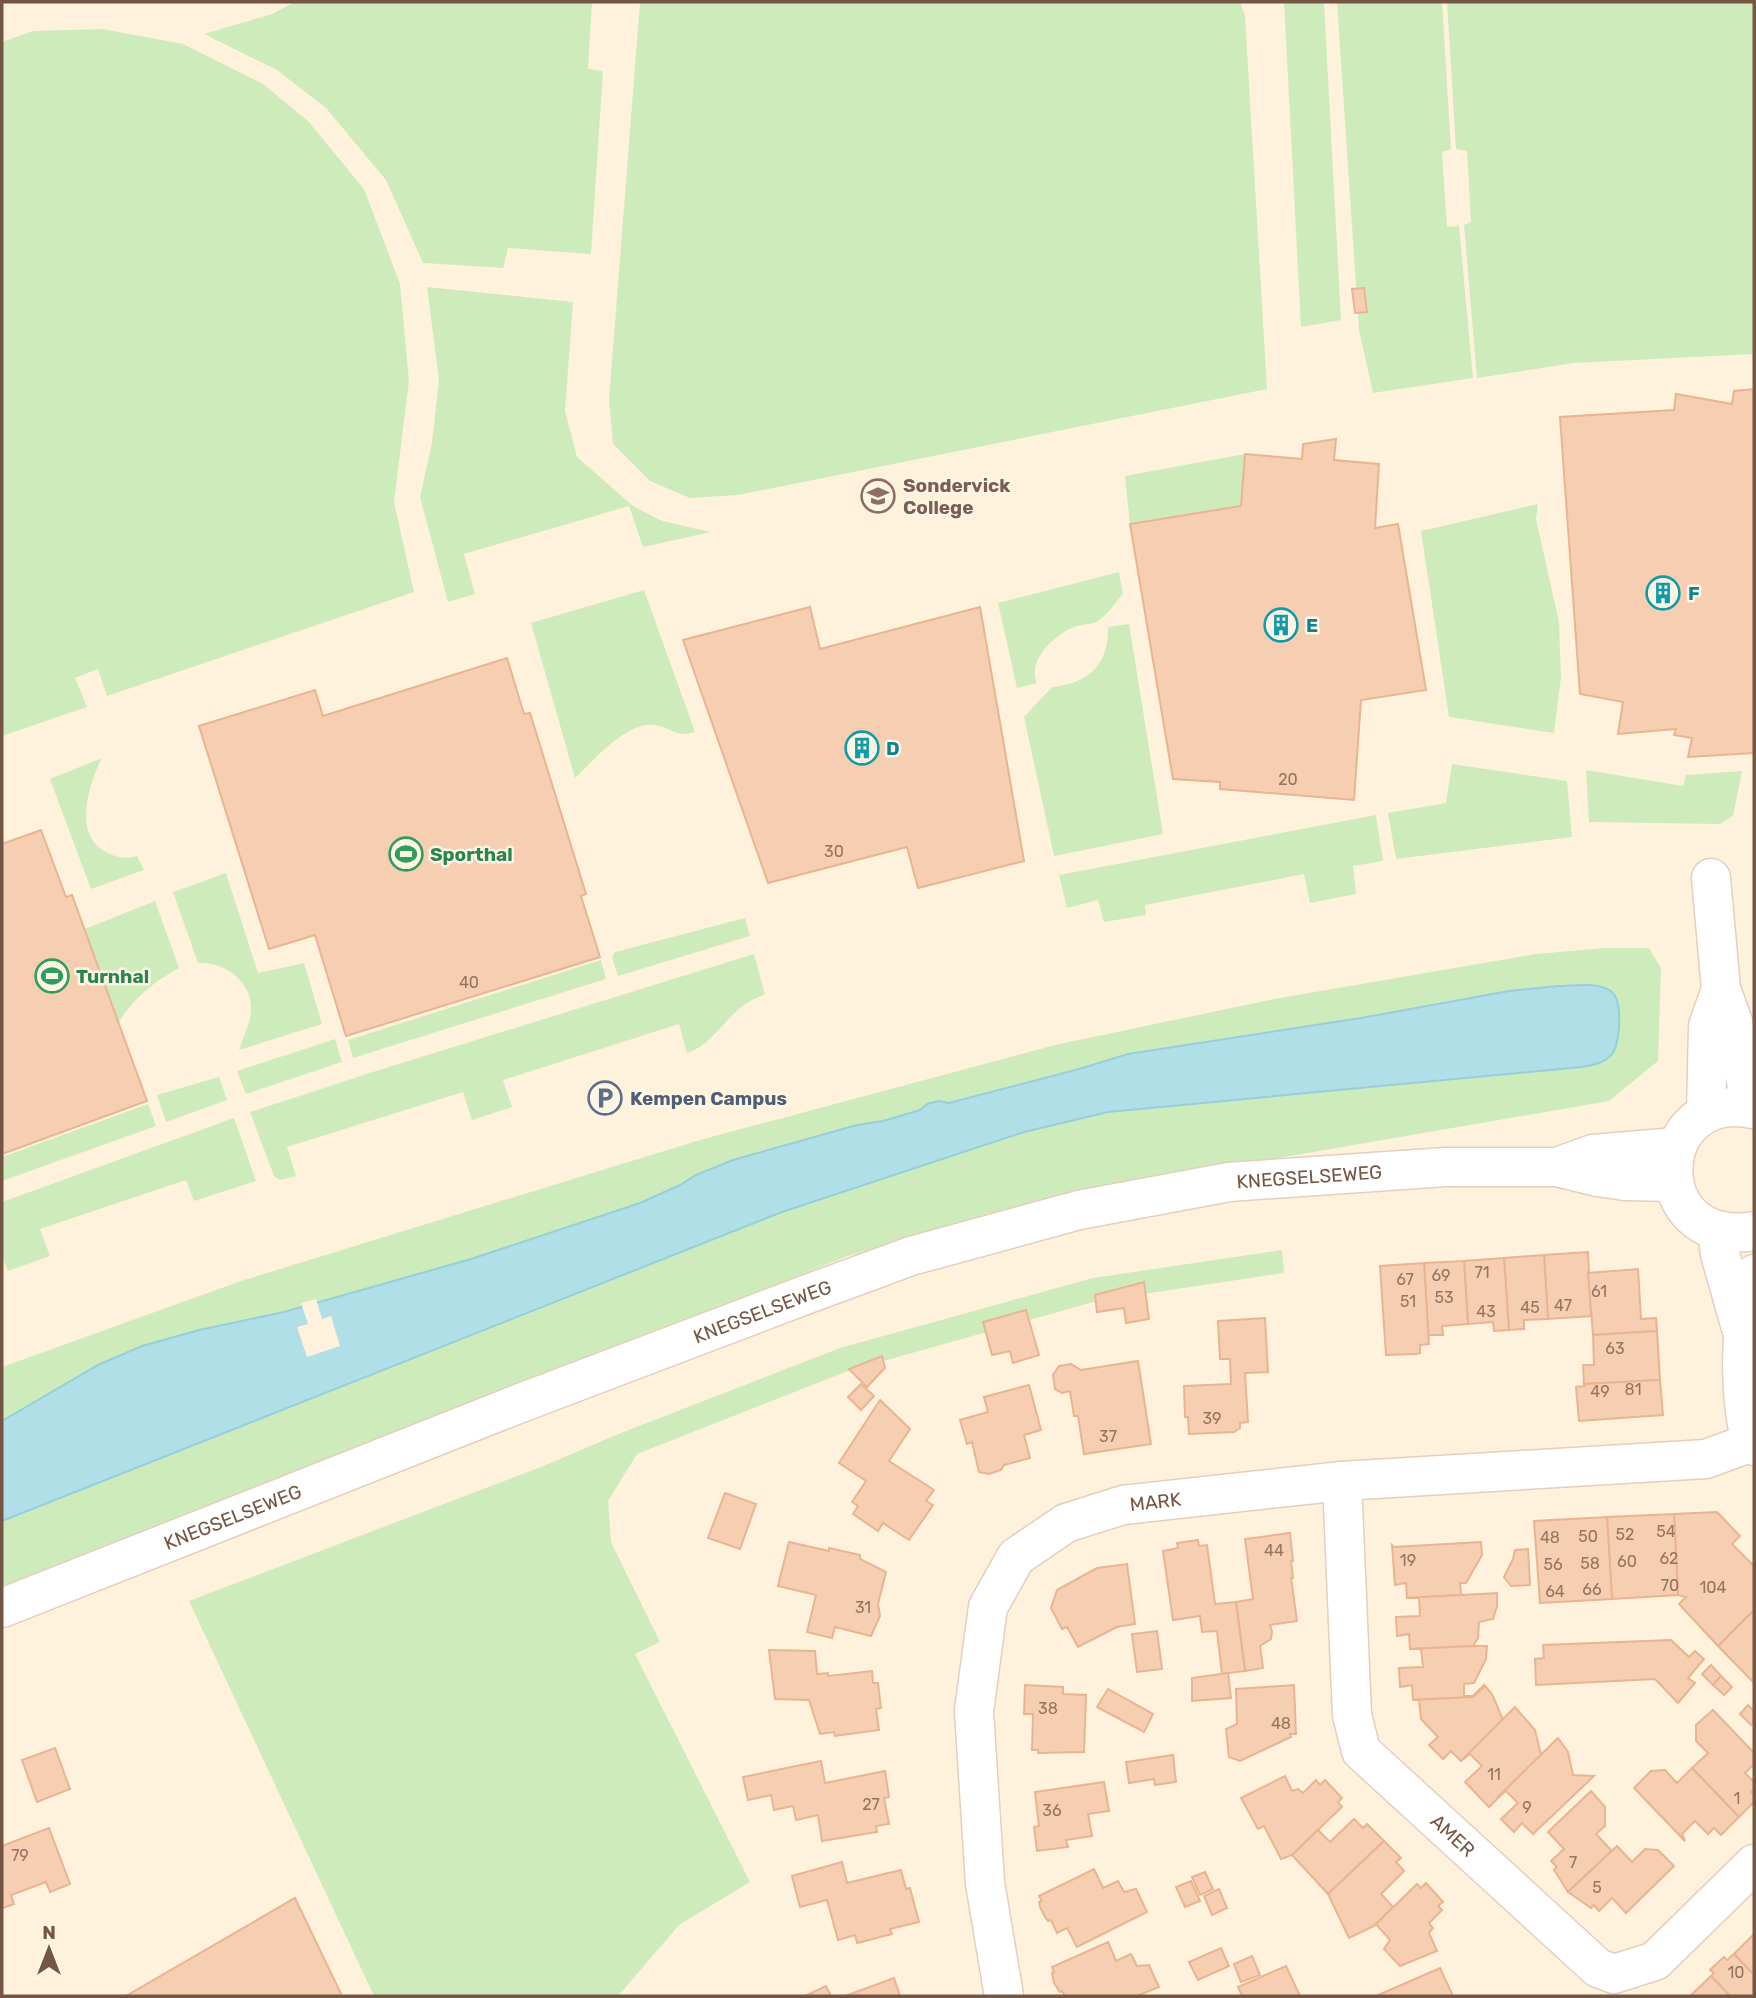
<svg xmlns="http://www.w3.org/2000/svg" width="1756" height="1998" font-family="Rubik,sans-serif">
	<rect width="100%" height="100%" fill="#fef2dd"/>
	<g fill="#ceecbb">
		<path d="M295,2h297l-4,67 15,2 -12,183 -83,-6 -5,20 -80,-5 -37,-83 -60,-72 -49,-38 -73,-36 68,-20z"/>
		<path d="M640,2h600l5,14 22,373 -529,106 -48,3 -40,-17 -37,-37 -4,-44z"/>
		<path d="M1284,2h40l17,318 -40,7z"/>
		<path d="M1337,2h105l9,147 -9,3 5,75 12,-1 14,152 -100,15 -14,-63z"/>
		<path d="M1447,2h307v352l-180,9 -97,15 -13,-153 7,-3 -4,-71 -11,-2z"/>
		<path d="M103,29l80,15 80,40 45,37 56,68 36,95 9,97 -15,121 20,90 -307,104 -9,-27 -23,9 12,29 -85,29v-694l31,-11z"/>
		<path d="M427,287l146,15 -8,109 12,46 56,49 29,15 49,11 -68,15 -14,-41 -165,48 11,40 -27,8 -28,-105 12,-54 7,-63z"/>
		<path d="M1245,454l-4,52 -111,18 -5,-48z"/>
		<path d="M1538,504l-2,15 23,103 2,55 -7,56 -105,-16 -28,-186z"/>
		<path d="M1119,572l4,22c-7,8 -18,24 -27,28 -7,3 -15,2 -22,5 -20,8 -47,33 -37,56l-20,5 -19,-85z"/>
		<path d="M644,590l51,142c-21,6 -22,-4 -41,-7 -27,-4 -60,35 -79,53l-44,-155z"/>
		<path d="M1129,624l34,210 -109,22 -30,-139 28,-30c36,-3 57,-22 56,-60z"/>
		<path d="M102,758c-13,26 -30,76 4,94 12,6 18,7 31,4l7,14 -53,19 -41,-110z"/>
		<path d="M1452,764l115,17 5,56 -176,22 -8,-46 58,-10z"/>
		<path d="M1586,770l97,16 3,-11 56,-4 -9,45 -13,8 -131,-2z"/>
		<path d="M1376,815l7,46 -30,5 3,28 -46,9 -6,-29 -159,31 1,10 -42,7 -6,-22 -31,8 -8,-33z"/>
		<path d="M226,873l32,100 46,-10 18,61 -83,26c3,-11 9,-21 11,-32 7,-32 -22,-57 -52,-55l-25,-71z"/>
		<path d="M155,901l24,67c-26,14 -45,30 -61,55l-33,-94z"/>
		<path d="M745,918l5,18 -132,40 -6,-19 3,-5z"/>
		<path d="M1605,948h44l12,20 -3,93 -49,40 -511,88 -250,67 -846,334v-69l780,-309 242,-80 84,-20 474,-45 12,-2 24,-30 -29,-49h-31l-49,5 -148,27 -233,36 -49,15 -130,34 -10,-2 -12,3 -7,6 -37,11 -26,4 -124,35 -37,14 -16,11 -40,18 -169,56 -187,53 -142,34 -44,19 -96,56v-54l239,-86 459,-141 355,-95 219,-46 262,-45z"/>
		<path d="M754,954l11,40c-9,4 -18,8 -25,14 -19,16 -29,37 -53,45l-8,-29 -176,56 9,27 -40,13 -9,-28 -176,55 9,29 -16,4 -6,-4 -24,-64 126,-41z"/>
		<path d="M601,960l5,19 -253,79 -5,-18z"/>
		<path d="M335,1039l7,23 -96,32 -9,-23z"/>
		<path d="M219,1077l8,23 -61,22 -9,-27z"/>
		<path d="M148,1104l8,22 -154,55v-24z"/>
		<path d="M234,1118l22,63 -62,20 -8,-21 -146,49 10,27 -42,15 -6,-16v-53z"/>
		<path d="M1282,1250l2,23 -187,28 -249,70 -211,83 -29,47 3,41 49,100 -25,12 115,228 -71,43 -61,71h-244l-185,-395 352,-134 80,-34 219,-85 253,-70z"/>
	</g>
	<path fill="#b0dfe8" stroke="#96cfdb" stroke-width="2" d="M1558,986c15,0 41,-5 54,6 11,10 8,51 0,62 -7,9 -19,11 -30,13l-474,45 -84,20 -242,80 -780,309v-100l96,-56 44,-19 57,-16 85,-18 187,-53 169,-56 40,-18 16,-10 37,-15 124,-35 26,-4 37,-11 7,-6 12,-3 10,2 130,-34 49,-15 233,-36 148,-27z"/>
	<path fill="#fef2dd" d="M316,1299l6,20 9,-3 9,30 -33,11 -10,-30 11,-3 -7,-21z"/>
	<g fill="#f6ceb2" stroke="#e9b491" stroke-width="2">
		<path d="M1364,288l3,24 -12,1 -3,-24z"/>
		<path d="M1754,389v364l-66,4 4,-19 -18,-3 2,-6 -58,5 5,-32 -43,-8 -20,-277 114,-7 2,-16 56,10 2,-13z"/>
		<path d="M1336,439l-2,21 45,4 -4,64 23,-4 28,166 -65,10 -7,100 -134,-11v-7l-47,-3 -43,-255 111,-18 4,-52 57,5 1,-15z"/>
		<path d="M810,607l10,42 160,-42 44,254 -106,27 -11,-41 -139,36 -85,-243z"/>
		<path d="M507,658l17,56 6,-1 56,181 -5,2 19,61 -254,79 -31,-101 -46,14 -70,-223 116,-36 8,26z"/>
		<path d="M41,830l25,67 6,-2 75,206 -145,53v-310z"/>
		<path d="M1588,1252l3,64 -43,3 -4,-64z"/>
		<path d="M1544,1255l4,64 -24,1v9l-15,1 -5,-72z"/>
		<path d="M1504,1258l5,72 -15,1 -1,-9 -25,2 -4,-63z"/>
		<path d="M1464,1261l4,63 -26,2 1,9h-15l-4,-72z"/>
		<path d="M1424,1263l5,81 -9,1v8l-4,1 -30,1 -6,-89z"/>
		<path d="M1638,1269l3,50 15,-1 1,13 -64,4 -5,-62z"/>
		<path d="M1144,1282l5,37 -23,4 -2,-15 -27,4 -2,-17z"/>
		<path d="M1026,1310l13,45 -26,8 -3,-12 -18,4 -9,-33z"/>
		<path d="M1265,1318l3,54 -23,1 3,49 -8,1v5l-6,4 -45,2 -1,-17h-3l-1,-31 47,-2 -1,-25h-10l-2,-38z"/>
		<path d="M1657,1331l3,49 -76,4 -1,-19h11l-1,-30z"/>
		<path d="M882,1356l3,12 -18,19 -18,-18z"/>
		<path d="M1138,1361l13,83 -67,10 -6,-38h-4l-4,-25 -8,2 -7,-4 -2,-14 6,-9 12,-2 10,6z"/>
		<path d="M1660,1380l3,35 -84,6 -3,-34 9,-1 -1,-2z"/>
		<path d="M861,1384l13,12 -13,14 -13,-13z"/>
		<path d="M1029,1385l12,45 -17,5 6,23 -26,7 -3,5 -12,4 -10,-2 -7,-30 -5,2 -7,-24 28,-8 -4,-15z"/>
		<path d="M880,1400l30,29 -21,32 45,29 -8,11 7,4 -24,35 -26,-17 -5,8 -25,-17 5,-8 -6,-4 14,-21 -27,-18z"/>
		<path d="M725,1493l31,11 -16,45 -32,-11z"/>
		<path d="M1717,1512l23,24 -8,8 22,22v44l-36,36 -39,-42 7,-7 -8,-2 -4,-81z"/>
		<path d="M1674,1514l4,81 -66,4 -5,-82z"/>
		<path d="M1607,1517l5,82 -72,4 -6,-82z"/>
		<path d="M1290,1533l3,28h-2l2,17h-2l6,43 -27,4 2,6 -1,8 -11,7 3,22 -18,3 -9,-69 17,-3 -8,-60z"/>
		<path d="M1198,1540l1,6 8,-1 8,59 21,-2 9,69 -23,3 -5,-43 -15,1 -2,-16 -27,4 -10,-69 15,-3 -1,-5z"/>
		<path d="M789,1542l40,9v-3l31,7v4l26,13 -8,32 2,12 -9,20 -36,-9 -3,11 -25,-6 9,-37 -38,-9z"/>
		<path d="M1481,1542l1,13 -16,28h-6l1,12 -54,3 -1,-15 -11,2 -3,-40 2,2z"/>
		<path d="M1528,1549l2,36 -19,1 -7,-9 9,-18 2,-9z"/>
		<path d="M1127,1564l8,60 -18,3 -39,20 -11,-20 -5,2 -11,-21 6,-18 40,-22z"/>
		<path d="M1497,1593v13l-4,13 -14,3 -1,16 -5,8 -63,3 -1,-15 -12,2 -1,-19 24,-1 -1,-18h-12z"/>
		<path d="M1754,1610v73l-36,-37z"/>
		<path d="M1157,1631l5,38 -25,3 -5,-38z"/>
		<path d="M1671,1640l18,17 6,-6 9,8 -16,19 7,5 -17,20 -23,-24 -119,6 -1,-26 9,-1 -1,-13z"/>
		<path d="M1473,1646h14l-1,13 -12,24 -10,1v12h9l11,-11 1,1 -12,11 -60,3 -1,-15 -12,2 -1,-19 24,-1 -2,-18h-11z"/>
		<path d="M769,1650l46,1 2,23 11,-1v3l44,-5 1,12h5l3,25 -5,1 3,21 -44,6 -1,-4 -14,2 -11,-34 -34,-1z"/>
		<path d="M1711,1665l10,11 -8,9 -11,-11z"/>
		<path d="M1228,1673l3,25 -39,3v-23z"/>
		<path d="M1721,1676l11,11 -8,8 -11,-10z"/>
		<path d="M1025,1685l38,2v7l23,1 -2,57 -46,1v-3h-6l1,-36h-9z"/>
		<path d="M1294,1685l2,49h-6l1,3 -51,24 -11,-4 -3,-28 11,-5 -1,-35z"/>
		<path d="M1485,1686l7,8 11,26 -42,41 -10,-10 -8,8 -14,-14 9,-8 -17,-18 -2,-19h-6l60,-3z"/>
		<path d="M1108,1689l45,25 -9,18 -47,-25z"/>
		<path d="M1748,1705l6,6v10l-3,4 -11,-11z"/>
		<path d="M1515,1707l20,23 6,25 17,-17 -69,69 -24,-25 17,-16 -12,-12 -9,7z"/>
		<path d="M1713,1710l41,43v11l-9,9 9,9v7l-3,3 3,3v7l-15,15 -47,-49 16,-15 -12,-12v-16z"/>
		<path d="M1558,1738l10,14 5,23 21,1 -61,58 -11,-11 -8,9 -13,-13 17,-16 -12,-12 -9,7z"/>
		<path d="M55,1748l15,41 -33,13 -15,-42z"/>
		<path d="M1173,1755l3,27 -21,3 -1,-6 -25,4 -3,-21z"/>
		<path d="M821,1761l4,22 60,-12 4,26 -5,1 5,26 -13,2 1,6 -55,9 -4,-26 -22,5 -3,-14 -19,4 -3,-15 -23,5 -5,-23z"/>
		<path d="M1692,1768l47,49 -18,18 -7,-7 -6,6 -13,-13 -13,13 3,7 -51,-53 17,-17 14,-1 12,13z"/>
		<path d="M1285,1776l7,15 6,-2 5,4 13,-13 4,5 5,-5 17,18 -4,4 4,5 -50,48 -11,4 -17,-33 -6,3 -17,-31z"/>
		<path d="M1104,1782l5,29 -21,3 4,22 -26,4 2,7 -31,4 -3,-24 5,-1 -4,-34z"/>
		<path d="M1591,1791l14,16v19l-9,8 16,17 -44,41 -14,-22 3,-3 -6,-6 13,-12 -16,-17z"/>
		<path d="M1354,1819l9,9 4,-4 17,17 -56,53 -36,-39 26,-25 12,12z"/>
		<path d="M49,1828l21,56 -20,8 -4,-10 -35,13 3,9 -12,4v-62z"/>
		<path d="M1384,1841l17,17 -5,4 8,9 -23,23 12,13 -19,19 -25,12 -21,-44z"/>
		<path d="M1617,1846l15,16 13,-13 13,1 16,16 -48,47 -14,-15 -13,13 -5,-6 -3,3 -23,-16z"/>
		<path d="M842,1862l5,21 54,-13 5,19 4,-1 9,34 -29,7 2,5 -35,9 -2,-8 -17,5 -11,-40 -27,7 -8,-31z"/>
		<path d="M1094,1869l9,19 15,-7 6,11 12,-3 11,23 -70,35 -10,-19 -10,5 -6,-13 -3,1 -3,-4 -5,-10 -1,-5 3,-1 -3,-5z"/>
		<path d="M1205,1872l8,17 -13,6 -8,-18z"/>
		<path d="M1191,1881l9,20 -15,6 -9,-20z"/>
		<path d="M1426,1883l17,19 -5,4 4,4 -13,13 4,5 -4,5 8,18 -37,15 -16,-17 6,-9 -14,-16 -2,2 43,-42 4,4z"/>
		<path d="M1219,1889l8,19 -15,7 -8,-19z"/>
		<path d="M295,1898l47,98h-216z"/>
		<path d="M1754,1934v41l-20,-21z"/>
		<path d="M1108,1942l8,19 15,-7 6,12 12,-1 10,22 -22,9h-72l-3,-5 -2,1 -6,-9 -2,-10 2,-1 -2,-5z"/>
		<path d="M1221,1948l8,18 -31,14 -9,-18z"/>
		<path d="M1734,1954l20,21v21h-24l-19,-20 3,-3 -4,-3 14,-13 3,3z"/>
		<path d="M1252,1956l8,19 -19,7 -7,-18z"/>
		<path d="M1286,1966l14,30h-58l-4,-9z"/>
		<path d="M1440,1968l13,28h-77z"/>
		<path d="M1711,1976l19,20h-40z"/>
		<path d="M894,1978l6,18h-55z"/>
		<path d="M826,1986l5,10h-26z"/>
	</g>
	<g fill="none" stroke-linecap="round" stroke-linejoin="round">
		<defs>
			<g id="minor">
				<path d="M1711,878l10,111 12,33 19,87"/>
				<path d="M1754,1109c-104,-22 -111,140 0,122"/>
				<path d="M1706,1113l2,-87 13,-37"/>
				<path d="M1565,1164l28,-10 83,-7"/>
				<path d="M1717,1231l3,23 21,74"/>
				<path d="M1754,1274c-2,21 -10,43 -11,64 -2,25 -1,87 11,108"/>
				<path id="s1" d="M1342,1481l10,234 9,36 237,217 16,6 41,-13 99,-97"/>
				<path id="s2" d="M2,1608l516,-204 287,-109 106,-39 168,-46 150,-28 217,-15h111l41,10 27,4 48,1"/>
				<path id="s3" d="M1004,1996l-19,-113 -11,-172 14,-104 28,-50 50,-34 57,-18 219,-24 364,-22 46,-17"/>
			</g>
		</defs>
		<use href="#minor" stroke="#e4cfbc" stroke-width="41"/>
		<use href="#minor" stroke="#fff" stroke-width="38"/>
	</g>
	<defs>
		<symbol id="school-ring" viewBox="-11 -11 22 22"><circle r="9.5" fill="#fff5e5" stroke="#8d6e63" stroke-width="1.5"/><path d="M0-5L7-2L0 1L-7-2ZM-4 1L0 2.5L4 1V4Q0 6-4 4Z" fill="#8d6e63"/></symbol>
		<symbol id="building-ring" viewBox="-11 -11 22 22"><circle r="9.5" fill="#fff5e5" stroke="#0f9aa8" stroke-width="1.5"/><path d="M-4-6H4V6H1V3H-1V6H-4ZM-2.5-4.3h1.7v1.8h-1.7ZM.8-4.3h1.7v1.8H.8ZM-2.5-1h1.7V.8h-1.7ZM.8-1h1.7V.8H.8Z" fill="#0f9aa8"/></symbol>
		<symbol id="stadium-ring" viewBox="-11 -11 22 22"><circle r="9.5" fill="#fff5e5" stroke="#2e9e5b" stroke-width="1.5"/><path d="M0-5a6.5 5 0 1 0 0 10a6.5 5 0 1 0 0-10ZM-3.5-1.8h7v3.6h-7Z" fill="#2e9e5b"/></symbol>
		<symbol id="parking-ring" viewBox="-11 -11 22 22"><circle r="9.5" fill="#fff5e5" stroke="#5c6f8a" stroke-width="1.5"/><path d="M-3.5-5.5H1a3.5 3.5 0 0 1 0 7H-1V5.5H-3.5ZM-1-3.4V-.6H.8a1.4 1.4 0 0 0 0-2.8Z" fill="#5c6f8a"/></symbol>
	</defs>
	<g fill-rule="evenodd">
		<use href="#school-ring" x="859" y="477" width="38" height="38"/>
		<use href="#building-ring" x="1644" y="574" width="38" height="38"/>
		<use href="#building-ring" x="1262" y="606" width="38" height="38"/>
		<use href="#building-ring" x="843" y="729" width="38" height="38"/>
		<use href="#stadium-ring" x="387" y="835" width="38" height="38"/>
		<use href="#stadium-ring" x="33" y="957" width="38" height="38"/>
		<use href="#parking-ring" x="586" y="1079" width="38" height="38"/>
	</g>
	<g text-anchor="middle" stroke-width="5" stroke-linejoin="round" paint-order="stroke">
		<g font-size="16" fill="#957460">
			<text x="1288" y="785">20</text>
			<text x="834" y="857">30</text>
			<text x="469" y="988">40</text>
			<text x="1482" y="1278">71</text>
			<text x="1441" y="1281">69</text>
			<text x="1405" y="1285">67</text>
			<text x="1599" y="1297">61</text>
			<text x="1444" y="1303">53</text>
			<text x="1408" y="1307">51</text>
			<text x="1563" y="1311">47</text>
			<text x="1530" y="1313">45</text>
			<text x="1486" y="1317">43</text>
			<text x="1615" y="1354">63</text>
			<text x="1633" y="1395">81</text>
			<text x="1600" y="1397">49</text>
			<text x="1212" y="1424">39</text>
			<text x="1108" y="1442">37</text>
			<text x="1666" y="1537">54</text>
			<text x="1625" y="1540">52</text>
			<text x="1588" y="1542">50</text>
			<text x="1550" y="1543">48</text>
			<text x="1274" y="1556">44</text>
			<text x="1669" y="1564">62</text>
			<text x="1408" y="1566">19</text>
			<text x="1627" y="1567">60</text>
			<text x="1590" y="1569">58</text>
			<text x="1553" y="1570">56</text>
			<text x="1670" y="1591">70</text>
			<text x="1713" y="1593">104</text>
			<text x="1592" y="1595">66</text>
			<text x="1555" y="1597">64</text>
			<text x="863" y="1613">31</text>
			<text x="1048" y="1714">38</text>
			<text x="1281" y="1729">48</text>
			<text x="1494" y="1780">11</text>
			<text x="1737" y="1804">1</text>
			<text x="871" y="1810">27</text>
			<text x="1527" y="1813">9</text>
			<text x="1052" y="1816">36</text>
			<text x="20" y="1861">79</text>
			<text x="1573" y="1868">7</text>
			<text x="1597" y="1893">5</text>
			<text x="1736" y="1978">10</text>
		</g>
		<g font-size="19" font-weight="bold" fill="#785e54" stroke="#fff5e5" text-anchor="start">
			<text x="903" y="492">Sondervick<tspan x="903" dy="22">College</tspan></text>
		</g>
		<g font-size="19" font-weight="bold" fill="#0d838f" stroke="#fff5e5" text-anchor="start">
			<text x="1688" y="600">F</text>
			<text x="1306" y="632">E</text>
			<text x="886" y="755">D</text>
		</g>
		<g font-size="19" font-weight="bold" fill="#27864d" stroke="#fff5e5" text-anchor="start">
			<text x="430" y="861">Sporthal</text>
			<text x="76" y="983">Turnhal</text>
		</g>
		<g font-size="19" font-weight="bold" fill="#4e5e75" stroke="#fff5e5" text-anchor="start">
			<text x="630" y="1105">Kempen Campus</text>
		</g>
		<g font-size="19" fill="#755644" stroke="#fff5e5">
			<text dy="7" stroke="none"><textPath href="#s2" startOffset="1382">KNEGSELSEWEG</textPath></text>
			<text dy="7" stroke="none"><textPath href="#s2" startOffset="816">KNEGSELSEWEG</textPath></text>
			<text dy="7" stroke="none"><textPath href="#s3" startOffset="602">MARK</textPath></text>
			<text dy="7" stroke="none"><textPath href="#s2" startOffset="248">KNEGSELSEWEG</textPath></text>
			<text dy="7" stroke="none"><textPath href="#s1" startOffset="396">AMER</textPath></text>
		</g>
	</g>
	<rect width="1756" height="1998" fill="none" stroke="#755644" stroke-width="7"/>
	<g transform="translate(49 1949)" stroke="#fff5e5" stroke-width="5" paint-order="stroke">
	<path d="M0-5L12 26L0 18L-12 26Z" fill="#755644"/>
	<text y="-10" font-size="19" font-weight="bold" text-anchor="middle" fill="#755644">N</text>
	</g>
</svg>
